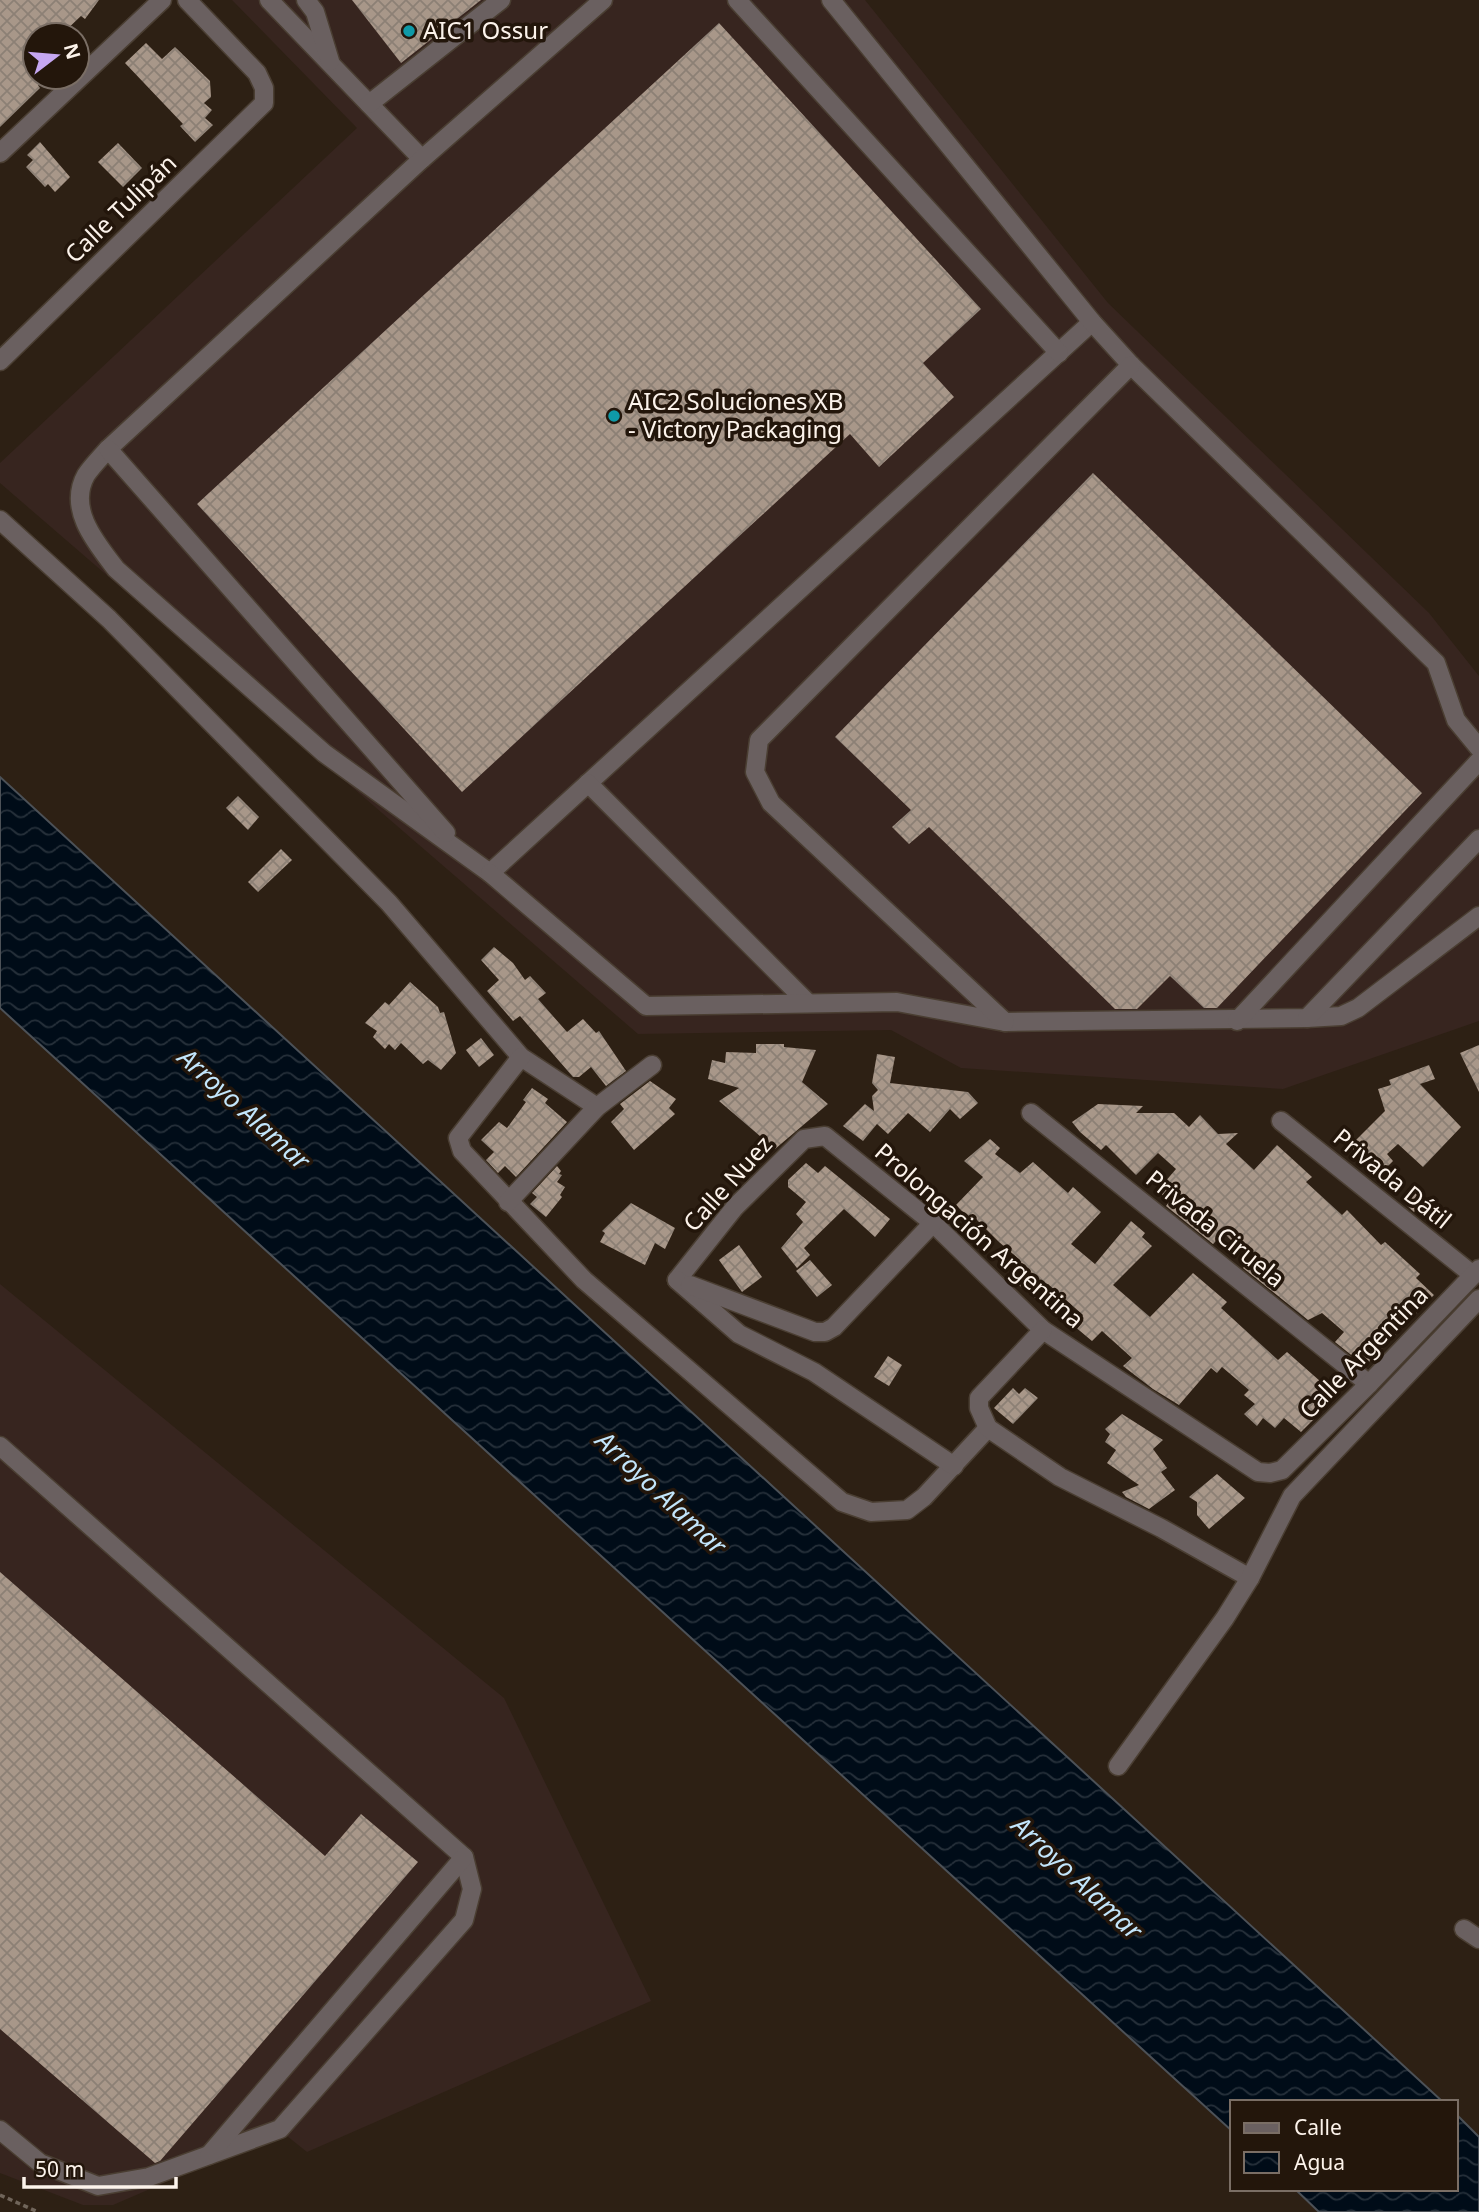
<svg xmlns="http://www.w3.org/2000/svg" width="1479" height="2212" font-family="'Noto Sans',sans-serif">
	<defs>
		<pattern id="water-waves" width="16" height="10" patternUnits="userSpaceOnUse" patternTransform="scale(1.75)"><rect width="16" height="10" fill="#000c18"/><path d="M0 5q4-4 8 0t8 0" fill="none" stroke="#26303a"/></pattern>
		<pattern id="building-cross-hatch" width="8" height="8" patternUnits="userSpaceOnUse" patternTransform="scale(1.75)"><rect width="8" height="8" fill="#a89789"/><path d="M0 0l8 8M0 8l8-8" fill="none" stroke="#8c8075"/></pattern>
	</defs>
	<rect width="100%" height="100%" fill="#2d2014"/>
	<g fill="#37251f">
		<path d="M232,0h633l243,303 321,310 50,63v345l-196,68 -322,-21 -70,-38 -253,4 -638,-551v-20l357,-335z"/>
		<path d="M0,1284l504,414 147,303 -344,151 -25,-20 -169,73h-30l-83,-32z"/>
	</g>
	<g fill="url(#water-waves)" stroke="#4c5157" stroke-width="2">
		<path d="M0,777l1443,1325h-211v29l-1232,-1123z"/>
		<path d="M1456,2114l23,23v75h-160l-24,-23h161z"/>
	</g>
	<g fill="url(#building-cross-hatch)">
		<path d="M0,0h99l-14,19 -4,-3 -20,19h-26v42h5l3,3 -5,5 2,3 -40,39z"/>
		<path d="M352,0h129l-80,63z"/>
		<path d="M719,23l262,286 -58,54 31,34 -75,70 -29,-33 -388,358 -265,-288z"/>
		<path d="M146,43l16,16 13,-12 35,34 1,16 -7,6 8,7 -7,8 8,7 -18,17 -15,-16 3,-2 -58,-61z"/>
		<path d="M40,142l30,35 -15,15 -7,-8 -3,3 -19,-20 7,-7 -6,-5z"/>
		<path d="M118,143l24,25 -19,19 -25,-25z"/>
		<path d="M1093,473l329,320 -205,215h-13l-34,-32 -33,33h-22l-186,-182 -20,17 -17,-17 19,-17 -76,-73z"/>
		<path d="M238,796l21,21 -11,13 -22,-22z"/>
		<path d="M281,849l11,11 -34,32 -10,-10z"/>
		<path d="M494,947l19,16 12,17 5,-4 16,17 -8,6 29,33 16,-13 13,14 3,-2 27,40 -20,15 -15,-19 -12,10h-6l-53,-61 -7,5 -26,-30 12,-11 -18,-20z"/>
		<path d="M410,982l28,25 2,6 4,-1 12,41 -15,17 -13,-10 -5,4 -22,-21 -6,7 -6,-6 -4,5 -12,-12 4,-6 -12,-8 20,-21 4,3z"/>
		<path d="M481,1038l13,17 -15,12 -13,-17z"/>
		<path d="M756,1044h28v3l32,3 -14,32 26,22 -53,45 -56,-48 20,-13 -31,-9 4,-19 13,3 1,-11 30,1z"/>
		<path d="M1479,1045v47l-19,-39z"/>
		<path d="M877,1054l18,3 -5,26 78,9 10,11 -18,16 -10,-10 -20,23 -22,-19 -20,21 -11,-10 -14,17 -20,-15 22,-22 9,7 -2,-15 6,-6 -6,-7z"/>
		<path d="M1429,1065l6,14 -15,5 41,43 -38,40 -25,-23 -11,10 6,7 -14,14 -29,-29 35,-35 -7,-22 13,-4 -2,-5z"/>
		<path d="M650,1081l26,18 -7,9 6,6 -41,36 -23,-28 13,-13 -4,-5z"/>
		<path d="M532,1088l16,11 -3,4 22,19 -51,55 -11,-11 -7,7 -12,-13 8,-8 -13,-12 18,-18 8,6 19,-26 -3,-2z"/>
		<path d="M1098,1104l45,2 -7,7h38l15,14 11,-12 18,19 20,-1 -12,11 28,26 23,-25 35,32 -6,5 36,33 5,-5 34,35 4,-3 35,32 -4,4 18,17 -69,71 -30,-24 9,-10 -22,-19 -14,7 -65,-52 8,-8 -27,-27 -11,11 -47,-38 3,-4 -11,-12 18,-21 -18,-16 -22,22 -30,-30 -5,5 -21,-18 -8,-10z"/>
		<path d="M990,1139l10,9 -5,6 25,19 13,-11 35,31 5,-6 28,25 -30,32 24,20 36,-43 14,12 -3,4 10,9 -39,39 37,32 43,-44 34,29 -6,6 57,52 9,-8 50,44 -36,36 -17,-14 -9,10 -12,-10 -6,8 -13,-12 11,-10 -11,-9 5,-5 -27,-23 -5,6 -6,-5 -32,37 -26,-16 -30,-23 9,-8 -30,-27 -10,10 -18,-15 9,-11 -35,-31 -13,14 -20,-16 8,-8 -8,-9 5,-5 -21,-18 -26,-26 -3,3 -14,-14 27,-28 -19,-16z"/>
		<path d="M806,1163l12,10 7,-7 65,53 -15,18 -31,-28 -40,39 6,7 -13,13 -16,-20 22,-26 -7,-8 10,-12 -18,-15v-7z"/>
		<path d="M557,1166l4,5 -2,3 3,1 -5,7 8,5 -5,8 2,2 -16,20 -16,-13 7,-7 -5,-4z"/>
		<path d="M1414,1188l10,13 -10,11 -12,-11z"/>
		<path d="M631,1203l44,25 -10,21 -10,-6 -10,22 -45,-23 5,-9 -3,-2z"/>
		<path d="M739,1245l23,32 -20,15 -23,-32z"/>
		<path d="M810,1260l22,25 -15,12 -21,-26z"/>
		<path d="M888,1356l14,9 -13,21 -15,-9z"/>
		<path d="M1013,1388l6,6 6,-6 13,10 -25,26 -19,-16z"/>
		<path d="M1122,1414l41,26 -10,9 14,19 -6,4 14,18 -26,19 -23,-12 -4,-5 17,-7 -32,-22 9,-13 -11,-8 5,-8 -5,-5z"/>
		<path d="M1217,1474l28,24 -36,31 -12,-14v-13l-8,-5z"/>
		<path d="M0,1572l325,284 36,-42 57,48 -258,299 -5,2 -155,-134z"/>
	</g>
	<g fill="none" stroke-linecap="round" stroke-linejoin="round">
		<defs>
			<g id="minor">
				<path d="M269,0l153,159"/>
				<path d="M306,0l9,12 15,49"/>
				<path d="M603,0l-181,159 -314,290c-7,8 -16,17 -22,26 -19,34 10,68 30,94l208,184 166,120 602,-551"/>
				<path d="M737,0l322,353"/>
				<path d="M831,0l261,322 39,43 305,298 20,57 23,28"/>
				<path d="M369,104l132,-104"/>
				<path d="M0,153l162,-153"/>
				<path d="M0,361l264,-258v-15l-7,-15 -70,-73"/>
				<path d="M108,449l338,384"/>
				<path d="M0,520l109,99 280,284 132,154 76,50"/>
				<path d="M588,783l219,219"/>
				<path d="M490,873l156,133 251,-4 108,20 302,-4 34,-2 17,-8 121,-92"/>
				<path d="M1307,1018l172,-179"/>
				<path d="M1237,1021l242,-260"/>
				<path d="M1005,1022l-234,-219 -16,-31 4,-32 372,-375"/>
				<path d="M521,1057l-63,81 4,13 122,129 258,222 29,10 36,-2 17,-13 64,-69"/>
				<path d="M1031,1113l338,271"/>
				<path d="M1281,1121l192,154"/>
				<path d="M508,1202l89,-95 55,-42"/>
				<path d="M677,1280l58,-73 69,-68 21,-3 108,87 110,107 215,142 12,1 12,-3 87,-86 110,-115"/>
				<path d="M677,1280l62,54 75,38 140,94"/>
				<path d="M690,1285l125,47h10l9,-5 99,-104"/>
				<path d="M1043,1330l-64,68v10l9,20 72,49 101,51 89,50"/>
				<path d="M0,1446l464,411 8,32 -8,31 -184,209 -131,48 -51,9 -58,-23 -40,-33"/>
				<path d="M1118,1766l107,-148 25,-40 42,-82 187,-197"/>
				<path d="M1464,1929l15,10"/>
				<path d="M209,2155l255,-298"/>
			</g>
		</defs>
		<use href="#minor" stroke="#4a3e32" stroke-width="21"/>
		<path stroke="#70655a" stroke-width="3.5" stroke-dasharray="5 3.5" stroke-linecap="butt" d="M0,2195l38,17"/>
		<use href="#minor" stroke="#6a6060" stroke-width="18"/>
	</g>
	<g fill="#0f9aa8" stroke="#23160b" stroke-width="2.5">
		<circle cx="409" cy="31" r="7"/>
		<circle cx="614" cy="416" r="7"/>
	</g>
	<g text-anchor="middle" stroke-width="7" stroke-linejoin="round" paint-order="stroke">
		<g font-size="24" fill="#fcf3eb" stroke="#23160b" text-anchor="start">
			<text x="423" y="39">AIC1 Ossur</text>
			<text x="628" y="410">AIC2 Soluciones XB<tspan x="628" dy="28">- Victory Packaging</tspan></text>
		</g>
		<g font-size="24" fill="#fcf3eb" stroke="#23160b">
			<text transform="translate(121 209) rotate(-44)" y="8">Calle Tulipán</text>
			<text transform="translate(1392 1179) rotate(39)" y="8">Privada Dátil</text>
			<text transform="translate(728 1184) rotate(-48)" y="8">Calle Nuez</text>
			<text transform="translate(1215 1229) rotate(39)" y="8">Privada Ciruela</text>
			<text transform="translate(979 1236) rotate(41)" y="8">Prolongación Argentina</text>
			<text transform="translate(1364 1353) rotate(-46)" y="8">Calle Argentina</text>
		</g>
		<g font-size="26" font-style="italic" fill="#c3e6fc" stroke="#23160b">
			<text transform="translate(244 1109) rotate(42)" y="9">Arroyo Alamar</text>
			<text transform="translate(661 1493) rotate(43)" y="9">Arroyo Alamar</text>
			<text transform="translate(1077 1878) rotate(43)" y="9">Arroyo Alamar</text>
		</g>
	</g>
	<rect x="1230" y="2100" width="228" height="91" fill="#23160b" stroke="#7a6e65" stroke-width="2"/>
	<rect x="1244" y="2123" width="35" height="10" fill="#6a6060" stroke="#7a6e65" stroke-width="2"/>
	<text x="1294" y="2135" font-size="21" fill="#fcf3eb">Calle</text>
	<rect x="1244" y="2152" width="35" height="21" fill="url(#water-waves)" stroke="#7a6e65" stroke-width="2"/>
	<text x="1294" y="2170" font-size="21" fill="#fcf3eb">Agua</text>
	<g transform="translate(56 56) rotate(74)"><circle r="33" fill="#23160b" stroke="#7a6e65" stroke-width="2"/>
	<path d="M0-5L12 26L0 18L-12 26Z" fill="#c5a7f1"/>
	<text y="-10" font-size="19" font-weight="bold" text-anchor="middle" fill="#fcf3eb">N</text>
	</g>
	<path d="M24 2177v10h152v-10" fill="none" stroke="#fcf3eb" stroke-width="3.5"/>
	<text x="35" y="2177" font-size="21" fill="#fcf3eb" stroke="#23160b" stroke-width="5" paint-order="stroke">50 m</text>
</svg>
